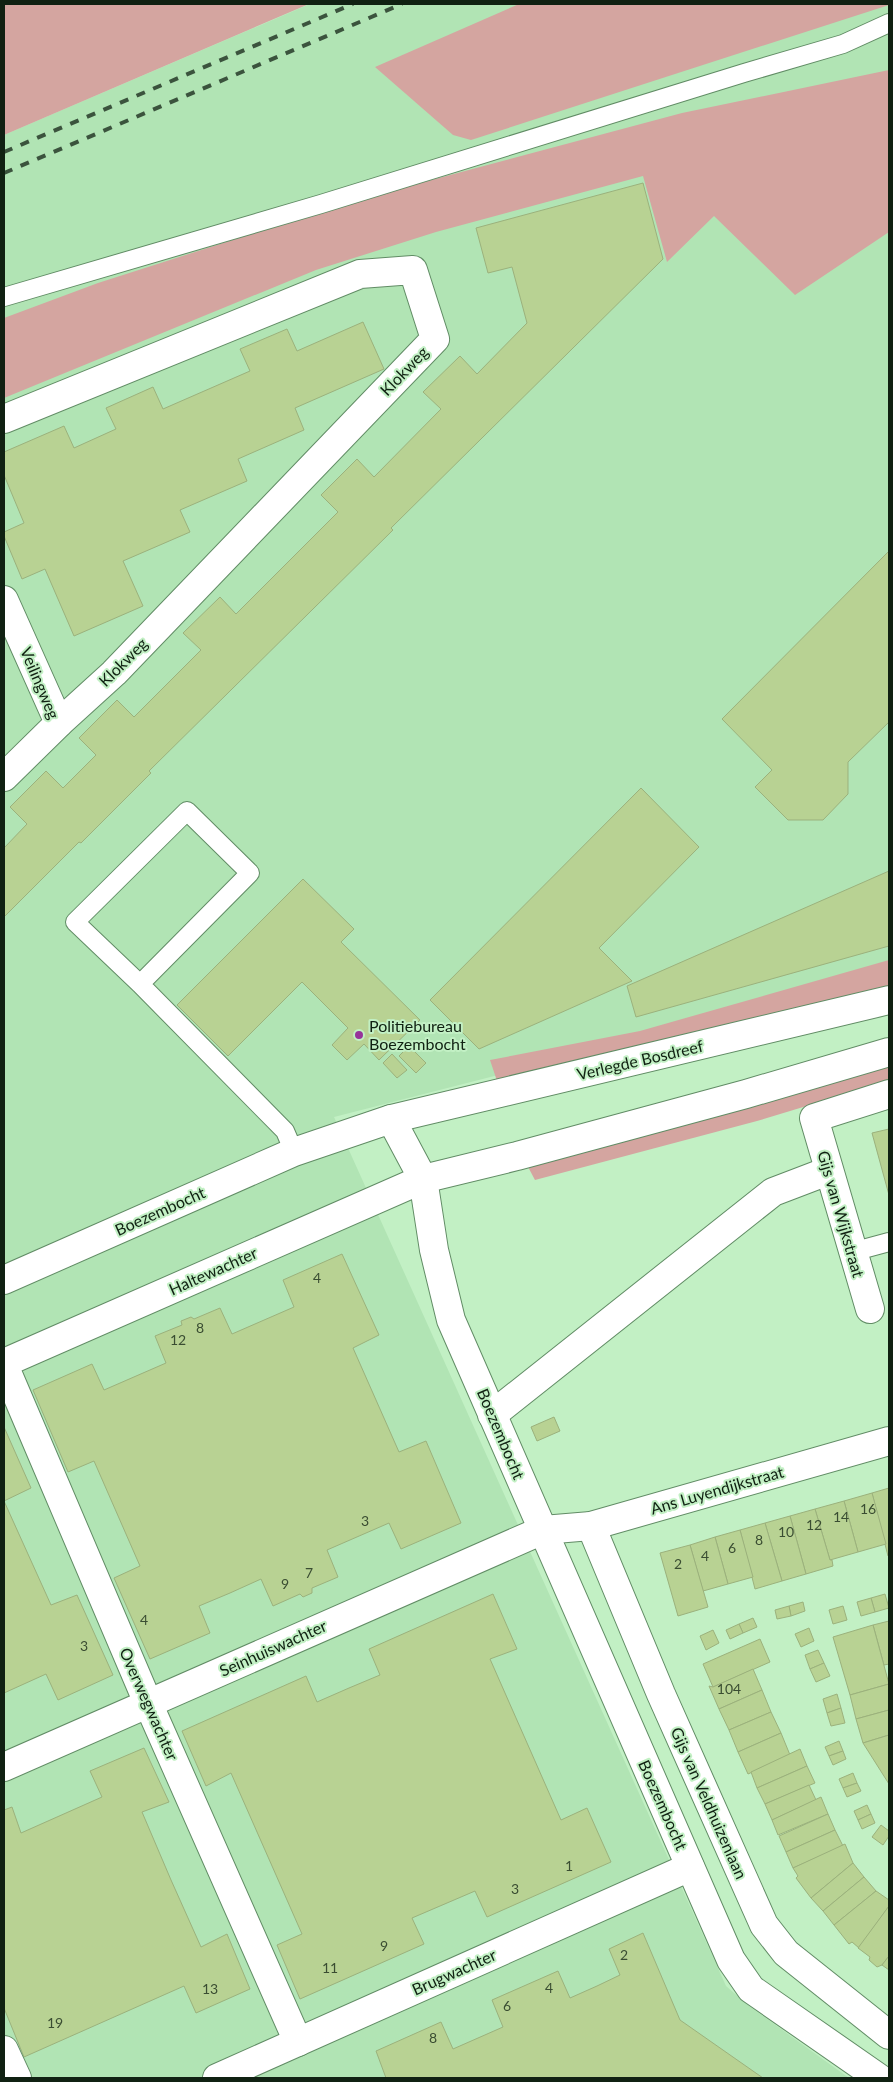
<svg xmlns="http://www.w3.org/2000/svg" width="893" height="2082" font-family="Lato,sans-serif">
	<rect width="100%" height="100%" fill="#c2f0c4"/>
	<path fill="#b1e4b4" d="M310,4h579v971l-555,142 392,869 23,20 100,72h-845v-1943z"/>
	<g fill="#d4a5a0">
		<path d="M4,4h305l-305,131z"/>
		<path d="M519,4h370v1l-418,135 -18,-5 -78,-68z"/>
		<path d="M889,70v162l-94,63 -81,-79 -47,46 -24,-86 -207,56 -120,38 -312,128v-80l94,-35 266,-85 318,-85z"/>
		<path d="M889,960v28l-391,96 -8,-24 150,-29z"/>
		<path d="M889,1059v22l-132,40 -222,59 -8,-15z"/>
	</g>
	<g fill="#b8d293" stroke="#9bb17c">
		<path d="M643,183l20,76 -272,269 2,2 -244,241 2,2 -70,70 -2,-1 -75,75v-69l23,-24 -17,-17 36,-36 17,17 33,-33 -17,-17 38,-38 17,17 67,-67 -18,-17 37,-36 16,17 102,-102 -17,-17 36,-36 17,18 67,-68 -18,-17 37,-36 17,18 50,-51 -15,-56 -24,6 -12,-45z"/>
		<path d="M363,322l21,47 -89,39 9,22 -66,29 9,22 -67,29 10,22 -67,29 20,45 -69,30 -29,-67 -23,10 -18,-43v-4l20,-9 -20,-48v-23l60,-26 10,22 42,-19 -10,-21 47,-21 10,22 87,-38 -10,-22 47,-20 10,22z"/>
		<path d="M889,551v171l-41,40v32l-25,26h-35l-33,-33 17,-17 -50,-51z"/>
		<path d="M641,788l58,59 -100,101 33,33 -153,68 -49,-49z"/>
		<path d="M889,871v75l-253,71 -9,-31z"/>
		<path d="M303,879l51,50 -13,13 79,78 -41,40 -15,-16 -17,16 -15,-15 16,-17 -46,-46 -74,74 -51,-51z"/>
		<path d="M409,1046l17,17 -10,10 -17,-17z"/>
		<path d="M392,1054l15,16 -10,8 -14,-15z"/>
		<path d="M889,1129v66l-17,-62z"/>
		<path d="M342,1254l37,81 -26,13 46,104 27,-11 35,82 -60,26 -12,-26 -62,27 11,27 -26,11v5l-9,4 -3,-3 -27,12 -12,-27 -31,14 -31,13 11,27 -60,26 -36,-81 26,-12 -46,-105 -26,11 -35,-82 59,-26 12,26 62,-27 -11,-27 27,-11 -1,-4 10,-4 3,2 26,-11 12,26 62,-27 -11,-27z"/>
		<path d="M554,1417l6,14 -23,10 -6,-14z"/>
		<path d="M4,1427l27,61 -27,13 47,104 26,-10 36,80 -55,25 -12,-26 -42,19z"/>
		<path d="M889,1488v67l-1,1 -16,-63z"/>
		<path d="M872,1493l14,51 -28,8 -14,-51z"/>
		<path d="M844,1501l14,51 -28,8 -15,-51z"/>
		<path d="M815,1509l15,51h2l1,6 -27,8 -16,-58z"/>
		<path d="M790,1516l16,58 -24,7 -17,-58z"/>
		<path d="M765,1523l17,58 -27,8 -15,-59z"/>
		<path d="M740,1530l13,47 -25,7 -13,-47z"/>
		<path d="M715,1537l13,47 -25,7 -13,-46z"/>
		<path d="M690,1545l18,62 -30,9 -18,-63z"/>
		<path d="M493,1594l24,55 -27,10 71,161 26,-12 24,54 -124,55 -12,-26 -63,27 12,26 -124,55 -23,-54 25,-11 -71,-161 -25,13 -24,-55 124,-55 11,26 32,-14 31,-13 -11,-26z"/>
		<path d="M885,1594l4,14 -14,4 -4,-14z"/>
		<path d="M871,1598l4,14 -14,4 -4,-14z"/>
		<path d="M803,1602l2,9 -14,5 -2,-10z"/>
		<path d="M789,1606l2,10 -14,3 -2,-9z"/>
		<path d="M843,1606l4,14 -14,4 -4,-14z"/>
		<path d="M753,1618l4,9 -14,6 -4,-9z"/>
		<path d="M889,1621v43l-5,1 -11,-40z"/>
		<path d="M739,1624l4,9 -13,6 -4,-9z"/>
		<path d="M873,1625l16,59 -39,11 -17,-58z"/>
		<path d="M809,1628l5,13 -13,6 -6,-13z"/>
		<path d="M713,1630l6,13 -13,7 -6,-14z"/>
		<path d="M760,1639l10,23 -57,25 -10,-23z"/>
		<path d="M818,1650l6,13 -14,6 -5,-14z"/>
		<path d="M824,1663l6,13 -14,6 -6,-13z"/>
		<path d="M753,1669l9,21 -43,19 -10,-23 4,1z"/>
		<path d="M889,1684v26l-33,9 -6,-24z"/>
		<path d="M762,1690l9,22 -42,18 -10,-21z"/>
		<path d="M837,1694l4,14 -14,5 -4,-14z"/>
		<path d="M841,1708l4,15 -14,3 -4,-13z"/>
		<path d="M889,1710v25l-26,8 -7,-24z"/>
		<path d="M771,1712l10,21 -43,19 -9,-22z"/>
		<path d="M781,1733l9,22 -42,19 -10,-22z"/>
		<path d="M889,1735v49l-26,-41z"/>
		<path d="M839,1741l4,10 -14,5 -4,-9z"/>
		<path d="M144,1748l25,54 -27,10 29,68 30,67 26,-13 23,55 -54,24 -12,-27 -160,71 -20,-49v-198l8,-3 9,26 81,-36 -12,-26z"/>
		<path d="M800,1749l7,17 -50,22 -6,-16z"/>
		<path d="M843,1751l3,8 -13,6 -4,-9z"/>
		<path d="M807,1766l8,17 -50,21 -8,-16z"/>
		<path d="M853,1773l4,10 -14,5 -4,-9z"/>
		<path d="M857,1783l4,8 -14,6 -4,-9z"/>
		<path d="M809,1785l7,15 -44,20 -7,-16z"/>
		<path d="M821,1797l7,17 -50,21 -6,-15z"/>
		<path d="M867,1805l4,9 -13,6 -4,-9z"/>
		<path d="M828,1814l7,16 -49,22 -7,-16z"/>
		<path d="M871,1814l4,9 -13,6 -4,-9z"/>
		<path d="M881,1825l8,6v5l-6,9 -11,-8z"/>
		<path d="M835,1830l8,16 -50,22 -7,-16z"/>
		<path d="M845,1844l8,19 -42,35 -15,-20 2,-2 -5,-8z"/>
		<path d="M853,1863l11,14 -41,34 -12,-13z"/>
		<path d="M864,1877l12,14 -42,34 -11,-14z"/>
		<path d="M876,1891l13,9v6l-30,42 -7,-6 -3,2 -15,-19z"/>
		<path d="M889,1906v50l-7,9 -5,2 -8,-7 1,-3 -12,-9z"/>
		<path d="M643,1933l37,87 83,58h-377l-10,-27 65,-29 12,27 50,-22 -11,-27 66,-29 12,27 27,-12 23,-11 -11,-26z"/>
		<path d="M889,1956v14l-7,-5z"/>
	</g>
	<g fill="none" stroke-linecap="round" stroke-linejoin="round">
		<defs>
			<g id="lane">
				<path d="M4,297l317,-93 423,-131 99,-29 46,-21"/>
				<path d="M140,984l110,-111 -63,-62 -112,111 65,62 145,147 9,21"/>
				<path d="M852,1252l37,-10"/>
			</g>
			<g id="street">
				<path d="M4,419l356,-145 53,-4 22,69 -321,334 -55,50"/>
				<path d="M4,600l55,123 -55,54"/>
				<path d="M391,1119l498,-119"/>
				<path d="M4,1280l290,-128 97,-33 32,60 11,71 17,70 280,640 20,29 128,89"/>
				<path d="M870,1309l-56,-191 75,-24"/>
				<path d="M4,1363l419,-184 94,-23 229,-62 143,-42"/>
				<path d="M4,1365l144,338 150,339"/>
				<path d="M492,1415l281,-223 55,-21"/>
				<path d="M591,1526l70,168 103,231 22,28 103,82"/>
				<path d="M4,1767l539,-237 48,-4 298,-85"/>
				<path d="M4,2050l13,28"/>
				<path d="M217,2078l473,-211"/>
			</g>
		</defs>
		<use href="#lane" stroke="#618c65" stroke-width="20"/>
		<use href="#street" stroke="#618c65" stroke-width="30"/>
		<use href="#lane" stroke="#fff" stroke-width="18"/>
		<use href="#street" stroke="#fff" stroke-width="28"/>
		<g stroke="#3b533d" stroke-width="4" stroke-dasharray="9 9" stroke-linecap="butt">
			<path d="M4,152l349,-148"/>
			<path d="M4,173l398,-169"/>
		</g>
	</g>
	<circle fill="#97349a" stroke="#c2f0c4" stroke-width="2" cx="359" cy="1035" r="5"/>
	<g text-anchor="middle" stroke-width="4" stroke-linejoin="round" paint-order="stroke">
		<g font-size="14" fill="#3a4d32">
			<text x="317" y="1283">4</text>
			<text x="200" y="1333">8</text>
			<text x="178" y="1345">12</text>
			<text x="868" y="1514">16</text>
			<text x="841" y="1522">14</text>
			<text x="365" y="1526">3</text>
			<text x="814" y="1530">12</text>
			<text x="786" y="1537">10</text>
			<text x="759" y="1545">8</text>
			<text x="732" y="1553">6</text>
			<text x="705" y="1561">4</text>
			<text x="678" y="1569">2</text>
			<text x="309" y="1578">7</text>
			<text x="285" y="1589">9</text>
			<text x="144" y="1625">4</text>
			<text x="84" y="1651">3</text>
			<text x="729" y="1694">104</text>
			<text x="569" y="1871">1</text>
			<text x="515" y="1894">3</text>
			<text x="384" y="1951">9</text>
			<text x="624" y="1960">2</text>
			<text x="330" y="1973">11</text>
			<text x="549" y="1993">4</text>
			<text x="210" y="1994">13</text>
			<text x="507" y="2011">6</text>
			<text x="55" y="2028">19</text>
			<text x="433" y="2043">8</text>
		</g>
		<g font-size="16" fill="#102112" stroke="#c2f0c4">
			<text transform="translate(404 371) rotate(-46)" y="6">Klokweg</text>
			<text transform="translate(123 662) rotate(-45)" y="6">Klokweg</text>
			<text transform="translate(40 683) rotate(67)" y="6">Veilingweg</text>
			<text transform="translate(640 1060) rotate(-13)" y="6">Verlegde Bosdreef</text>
			<text transform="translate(160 1211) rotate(-24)" y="6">Boezembocht</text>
			<text transform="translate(841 1214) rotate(74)" y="6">Gijs van Wijkstraat</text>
			<text transform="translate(213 1271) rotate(-24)" y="6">Haltewachter</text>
			<text transform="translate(501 1434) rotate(67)" y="6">Boezembocht</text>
			<text transform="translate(717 1490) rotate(-16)" y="6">Ans Luyendijkstraat</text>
			<text transform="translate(273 1648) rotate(-24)" y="6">Seinhuiswachter</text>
			<text transform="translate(149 1704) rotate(66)" y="6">Overwegwachter</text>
			<text transform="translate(709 1803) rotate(66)" y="6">Gijs van Veldhuizenlaan</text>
			<text transform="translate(663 1805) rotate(66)" y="6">Boezembocht</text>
			<text transform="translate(454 1972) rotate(-24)" y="6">Brugwachter</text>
		</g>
		<g font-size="16" fill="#102112" stroke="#c2f0c4" text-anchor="start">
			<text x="369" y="1032">Politiebureau<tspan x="369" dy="18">Boezembocht</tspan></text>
		</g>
	</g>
	<rect width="893" height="2082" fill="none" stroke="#102112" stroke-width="10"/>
</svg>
